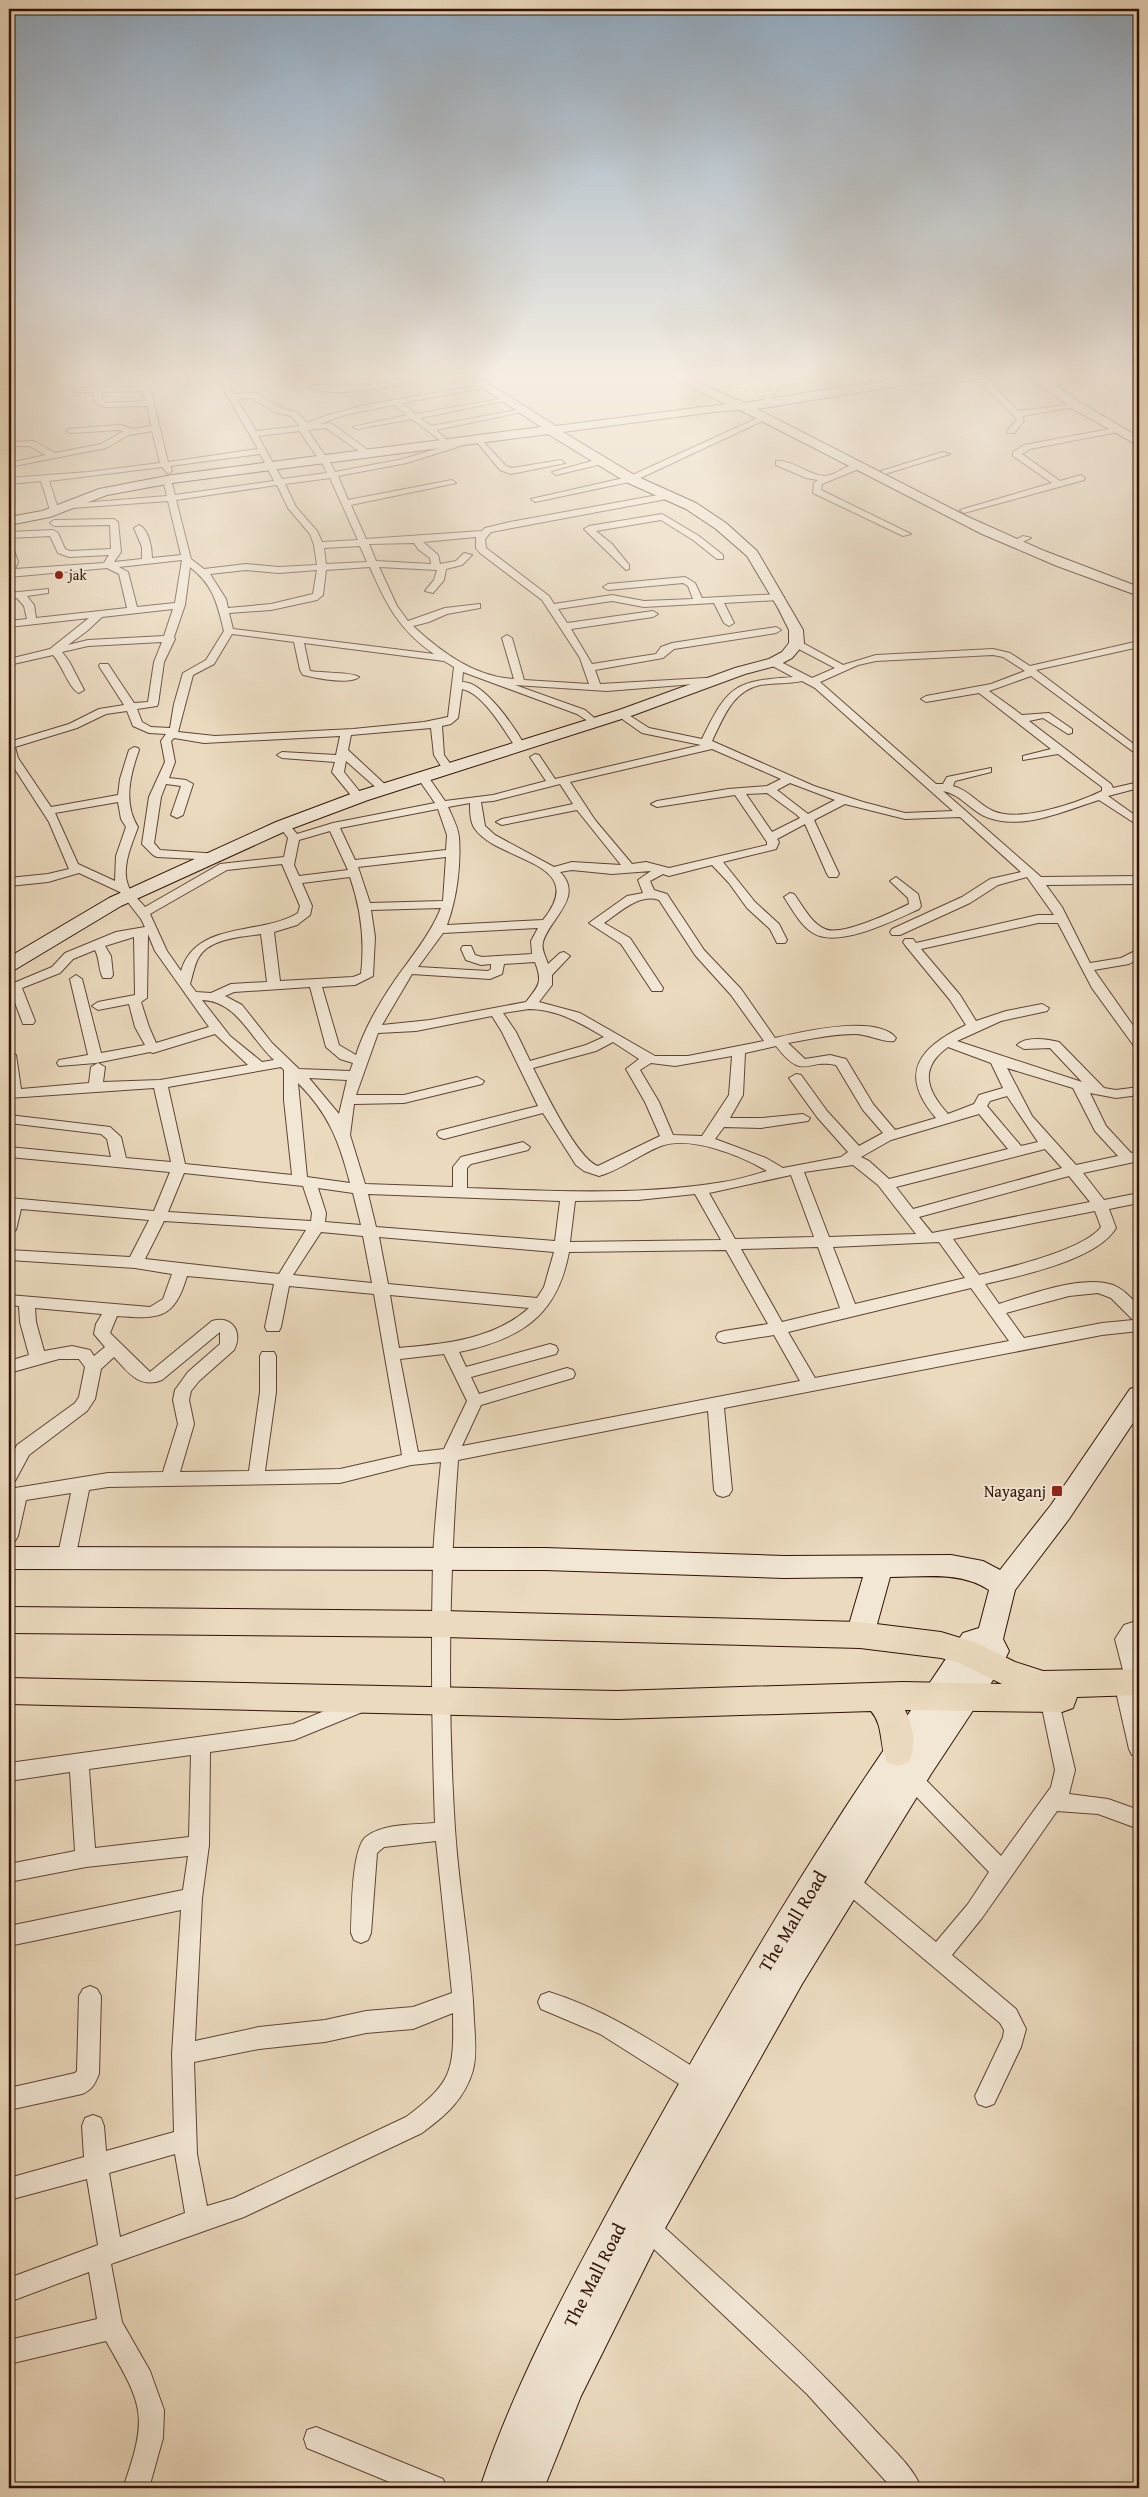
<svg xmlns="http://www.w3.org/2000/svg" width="1148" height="2497" font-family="'Gentium Book Plus',serif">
	<rect width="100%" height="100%" fill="#ebdabe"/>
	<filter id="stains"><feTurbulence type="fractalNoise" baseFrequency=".004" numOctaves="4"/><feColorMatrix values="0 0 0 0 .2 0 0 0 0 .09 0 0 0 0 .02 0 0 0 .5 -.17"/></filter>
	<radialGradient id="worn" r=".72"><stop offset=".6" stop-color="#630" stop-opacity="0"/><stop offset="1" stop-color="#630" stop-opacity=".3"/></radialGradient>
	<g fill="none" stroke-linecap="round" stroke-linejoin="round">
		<defs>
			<g id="street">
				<path d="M74,375h8l-3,9 2,4 60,-1 -2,-12h8l21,87 90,-13 -43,-74h8l11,19 23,-1 23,15 17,4 10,11 21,-8 33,-9 124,-22 1,2 -4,2 -80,15 14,11 89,-16 4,2 -89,18 11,8 91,-17 4,2 -90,19 13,12 -4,2 -33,-25 -55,10 -4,-2 54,-12 -13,-10 -46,9 -29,10 12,-1 38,28v4l-3,1 -40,-28 -18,2c8,15 20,26 27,42l68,-13 75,-23 28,30 6,2 49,-8 4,3 -54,11 -11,-4 -24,-29 -69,22 -69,13 10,24 104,-20 4,3 -105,22 15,34 116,-8 3,-3 25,-6 159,-29 4,3 -1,2 -181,34 -6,7 1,9 63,48 5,8 58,-9 32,6 49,-2 -5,-13 -5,-3 -75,7 -5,-3 5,-3 77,-7 10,6 7,15 77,-4 5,3 -5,3 -55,3 10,20 -5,3 -5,-3 -10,-20 -70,4 -32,-6 -54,8 9,14 86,-12 5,3 -5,3 -82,12 21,35 64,-10 5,-7 11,-4 104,-16 5,3 -5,3 -102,16 -11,9 -68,12 5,14 123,-7 1,2 -5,3 -112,9 -92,-6 70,25 14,12 -5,3 -17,-11 -114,-42 -1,10c22,-1 54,47 63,64l-1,2h-8c-11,-17 -33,-55 -54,-59l-4,29 -7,6 -9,2 2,29 10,14 -2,2h-8l-10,-16 -3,-27 -80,7 -3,15 42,39 -2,2h-8l-34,-30 -2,11 20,25 -6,3 -4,-1 -22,-27 3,-10 -53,-4 -5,-3 5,-3 54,3 4,-19 -136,7 -30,-5 -3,3 4,21 -6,16 17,2 7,4 -10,31 -6,3 -6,-3 10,-29 -15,-2 -5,13 -7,46 6,7 60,4 2,2 -6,4 -59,-3 -4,-2 -11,-11 7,-47 16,-35 -4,-21 5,-7 -17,-1 -16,-7 -6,-15 -21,3 -29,14 -62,19 3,11 33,49 67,-12 2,-16 9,-29 5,-3 4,1 1,2c-9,25 -16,53 -1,77 -6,17 -17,40 -10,58 2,7 12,16 17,22l75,-43 64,-7 4,-19 -6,-8 2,-2h8l5,6 36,-11 102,-20 -18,-26 2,-2h8l18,26 48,-6 53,-14 -16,-24 5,-3 4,1 16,24 146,-34 -59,-12 -27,-19 5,-3 4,1 25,16 53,11c26,-54 33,-58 91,-62l-24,-13v-4h8l35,18 23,-10 -42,-22v-4h8l42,23 33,-10 117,-6 17,4 20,13 109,-25v6l-103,23 103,78v8l-108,-80 -42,15 33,24 27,-2 23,16v4l-4,1 -25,-16 -14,3 82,63 2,4 26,-6v6l-31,8 31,22v8l-40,-26c-36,11 -80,33 -117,15 -14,-8 -23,-21 -39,-24l98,86 98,-1v8l-93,1 16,22 28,56 31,-5 18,-9v9l-10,6 -35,6 45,64v13l-5,-1 -42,-58 -34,-65h-20l-117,26 39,46 16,26 30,-10 36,-7 7,4 -2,3 -46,10 -44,20 125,41 -32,-34 -26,1 -7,-4c9,-9 30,-6 42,-3l45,46 12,2 23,-3v8l-23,3 -26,-5 16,33 25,27 8,-2v10l-56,12 21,27 35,-7v10l-30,6 7,19c-19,32 -96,48 -131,56l14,20c29,-9 84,-30 114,-19 10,4 19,13 26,22v24l-37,4 -378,73 8,82 -3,5 -6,2 -6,-2 -3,-5 -6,-79 -250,49c-9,123 -11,246 -3,369 4,64 17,128 19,192 1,15 3,34 -1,49 -8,29 -28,46 -51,63l-178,84 -133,47 11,58 28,49 14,39 -1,28 -14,50h-26c26,-74 20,-82 -17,-147l-97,23v-24l88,-21 -8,-47 -80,30v-24l89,-33 -11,-66 -78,21v-22l75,-21 -2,-31 3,-8 8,-3 8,3 3,8 2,25 68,-19 -2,-78 9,-144 -172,36v-20l174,-36 5,-34 -102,11 -77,15v-18l66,-13 -5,-79 -61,9v-18l284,-39 65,-27 7,2 2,6 -2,6 -71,29 -84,12 -1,93 -7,53 -7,143 64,-14 66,-7 41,-9 47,-4 39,-14 -16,-152 -52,6 -7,6 -6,80 -3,7 -7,3 -7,-3 -3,-7c1,-20 0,-87 16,-97 18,-13 47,-11 68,-13 -3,-87 -4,-175 -2,-262 1,-33 5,-66 8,-99l-30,3 -71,18 -232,4 -19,3 -14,69 -3,5 -6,2 -6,-2 -3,-5 14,-66 -45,7 -8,36 -3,5 -6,2v-54l99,-16 55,-1 15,-48 -5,-24 2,-10 13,-18 32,-28v-12l-58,48c-23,9 -34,-8 -48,-23l-13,12 -6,30 -8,12 -58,44 -14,26 -6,2v-22l8,-16 58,-42 4,-6 6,-30 -6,-8h-20l-50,14v-12l20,-6 -9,-33 -1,-16 -10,-1v-10l141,12 13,-8 9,-25 -37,-6 -126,-8v-10l121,7 19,-37 -128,-11 -5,21 -7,5v-37l145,13 16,-39 -161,-15v-10l102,10 -4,-18 -6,-5 -92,-11v-8l101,12 11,10 5,21 45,4 -17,-74 -145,10v-47l7,4 5,34 68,-6 2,-16 7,-4 7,4 -2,15 57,-2 88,-15 -33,-31 -62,19 -3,-1 -54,11 -37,3 -2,-3 2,-3 29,-5 -18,-76 6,-4 6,4 19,74 44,-8 -10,-18 -6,-23 -31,6 -6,-4 6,-4 37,-7 -1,-58 -29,9 6,10 2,19 -2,3h-8c-5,-9 -3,-19 -8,-28l-22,9 -13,14 -38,15 13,33 -2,3h-10l-12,-32 -2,1v-8l43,-18 13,-14 51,-21 29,-5 -4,-8 -21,-27 -41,-19 -31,9 -39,4v-8l39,-4 21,-5 -20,-47 -40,-62v-18l60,-18 30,-15 25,-4 -25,-39 1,-2h8l26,39 14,-1 6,-40 8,-20 -74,4 -26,6 7,9 15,29 -5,3c-9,-3 -18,-30 -26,-38l-44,10v-6l41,-10 39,-31 -80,9v-6l18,-2 -3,-13 -7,-8 -8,1v-6l39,-4v4l-21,3 7,9 2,13 91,-10 -8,-34 -12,-6 -98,9v-30l5,3 4,12 -3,7 89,-6 5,-8 -40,2 -11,-4 -8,-17 -41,2v-6l44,-2 5,3 7,16 5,2 41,-2 -1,-24 -56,1 -4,-3 4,-3 60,-1 4,3 3,30 -7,10 28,-3v-12l-8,-19 5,-3c10,5 13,23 13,33l29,-3 -13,-54 -110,8 -4,4 -4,-3 -9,-29 -32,3v-6l79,-6 72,-9 -8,-32 -23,4 -23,13 -97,19v-4l37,-8 -17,-9h-20v-4l25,-1 21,12 46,-9 23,-13 -5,-1 -48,3 -4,-2 1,-2 52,-4 14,4 17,-3 -4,-20 -42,1 -10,-5 -2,-10h-18l-4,-8zM142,391l4,10 -40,2 -3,-2 -2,-9zM252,398l22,14 17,4 9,10 -44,5 -19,-32zM300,431c8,15 20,26 27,42l-45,6 -24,-43zM260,454l14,27 -99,14 -4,-15 -4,-3 -4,3 4,16 -110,9 -8,-24 113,-14 6,7 4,-3 -2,-5zM330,478l28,62 -36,2 -5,-11 -21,-24 -11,-23zM277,485l11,23 22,26 4,11 3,20 -38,2 -33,-3 -42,5 -13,-10 -15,-59zM476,537v11l4,5 62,47 38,58 9,26 -65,-4 -12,-42 -5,-3 -5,3 12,41c-39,-2 -73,-27 -101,-53l16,-4 18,-8 33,-6v-4l-35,4 -37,13 -11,-15 -18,-39 58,3 -3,10 -9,11 8,2 11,-13 2,-11 16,-4 10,-10 -8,-2 -8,8 -16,3 -2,-9 -15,-13zM414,543l5,7 11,8 1,6 -55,-3 -7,-17zM360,546l7,16 -41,2 -2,-16zM182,560l-7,43 -38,4 -9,-35 -9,-5zM190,567c24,19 27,36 34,64l-18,29 -23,13 -9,31 -4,24 -19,-1 -9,-5 -5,-13 20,-3 1,-2 6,-42 11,-23 -1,-2 11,-32zM370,567c16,37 29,63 64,87l-201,-25 -4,-16 42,-3 46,-10 6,-5 3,-25zM246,570l33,3 38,-3 -4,24 -42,10 -43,4 -2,-9 -16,-25zM173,609l-9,27 -76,4 -20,5 19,-14 15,-14zM232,634l62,8 6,28 3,5c13,3 47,10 56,2 -6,-5 -38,-4 -49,-6l-6,-28 140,18 10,6 -6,50 -24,5 -71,7 -138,7 -37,-4 15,-57 21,-11zM993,655l10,2 22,14 -34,13 -65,12 -5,3 5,3 53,-9 72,56 -28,7v4l35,-6 44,33v4c-25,12 -82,32 -109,20 -15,-7 -24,-21 -40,-25l2,-5 36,-9v-4l-44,9 -4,7h-7l-116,-102 38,-17 18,-4zM802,681l13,7 138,123 -48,2 -42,-11 -49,-16 -102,-45c11,-22 20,-50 48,-56 14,-2 28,-1 42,-4zM712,749l69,30 -14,7 -39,3 -71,12 -6,3 6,3 78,-12 32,47v3l-98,23 -23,-6 -14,2 -37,-44 -25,-38zM790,783l45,17 -27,14 -31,-24zM560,784l13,20 -71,15 -6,3 6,3 75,-15 44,55 -49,-3 -18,5 -59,-32 -10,-9 -4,-24 12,-1zM767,793l30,22 3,3 -28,14 -26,-38zM118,802l3,17 5,8 -10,29 -1,25 -37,-17 -23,-51zM470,803c0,9 0,19 5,26 23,33 116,32 68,91l-96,5c10,-27 14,-60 12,-88 -1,-10 -7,-21 -11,-30zM845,804l60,15 55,-2 61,55 -31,7 -28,18 -70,32 -2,3 2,3h8l70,-32 28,-18 29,-8 27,38h-16l-122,28 -3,-4h-8l-2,3 2,3 45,55 16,25c-46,22 -69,48 -30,93l-41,12 -22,-26 -27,-45 -16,-4 -25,4 -17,-16c22,-4 45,-9 67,-9 13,0 30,9 39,7l2,-3c-19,-24 -95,-6 -121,0l-34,-49 -37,-39 -37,-56 -13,-4 -4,-9 13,-7 6,2 43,-11 17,18 18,25 23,21 7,14h8l2,-3 -8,-16 -24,-22 -32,-40 53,-13 3,-7 -2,-3 28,-15 22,50 2,3h8l2,-3 -25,-54zM438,809l9,26 -1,15 -91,10 -15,-32zM330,831l18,39 -49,6 -5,-11 5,-25zM446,857l-3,44 -73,2 -12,-36zM282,864l18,42 -2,7c-37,23 -102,7 -117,58l-14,-20 -17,-37 77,-44zM572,870l40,4 39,-3 -13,9 5,13 -16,3 -38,27 32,21 31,47h10l1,-3 -33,-50 -26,-15c15,-10 35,-30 55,-23l36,55 36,40 33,46 -76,15h-33l-75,-43 -41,-11 13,-17v-10l18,-19 -6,-4 -4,1 -12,11c-2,-7 -7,-14 -5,-22 6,-23 42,-45 17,-70zM350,877c11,32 15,64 11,97l-8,3 -73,4 -6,-49 23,-7 13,-10 2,-9 -10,-23zM441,908c-11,27 -29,48 -46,72 -15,22 -31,49 -39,75l-17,-10 -17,-58 33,-2 18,-9 2,-39 -4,-27zM538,928l-7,13 1,13 -50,3 -7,-2 -4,-9h-8l-2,3 5,11 15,5 10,-1v5l-3,2 -70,-4 25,-34zM148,934l7,17 54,76 -53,16 -7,-16 -8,-25 6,-4zM261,934l6,48 -36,2 -20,9 -15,-1 -6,-8c3,-9 4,-19 9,-27 11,-19 43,-20 62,-23zM535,962c8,21 4,23 -9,40l-96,18 -48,5 30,-51 78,5 12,-5 2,-10zM310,987l16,60 14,12 13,4 -3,8 -51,-2 -27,-26 -30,-38 -17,-9 9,-4zM202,1000c35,1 48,38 72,60l-12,2 -32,-26zM529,1009c27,0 52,14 75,28l-18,8 -56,16 -14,-29 -13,-19zM492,1016l10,16 36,74 -99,25 -2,3 2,3 5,2 99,-26 33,52 8,6 15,5c22,-6 41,-22 62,-30 30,-11 81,10 106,25 -14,4 -29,9 -44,11 -84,14 -171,9 -256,6v-20l4,-4 57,-14 2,-3 -7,-5 -62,15 -8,10v20l-88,-3 -15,-49 4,-31 50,-1 78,-19 2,-3 -7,-4 -73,18h-48l22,-62 38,-2zM613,1042l26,17 -13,10 19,33 15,34 -62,30c-21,-7 -54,-77 -65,-98l63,-17zM776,1046c28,36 29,12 60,19l27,45 20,23 -24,13 -32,-35 -26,-36 -5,-1 -7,4 2,3 26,36 31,35 -7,5 -58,11 -17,-10 -51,-19 9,-12 37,1 47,-7 2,-3 -7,-4 -42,4h-31l13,-23 2,-42zM948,1047l43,16 12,25 -24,7 -5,9 -26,10c-22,-24 -29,-46 0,-67zM732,1056l-3,39 -27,41 -29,-1 -14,-33 -19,-32 11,-7 24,3zM281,1067l3,3v30l8,75 -107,-11 -17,-77zM1007,1068l66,20 22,43 23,25 -42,9 -44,-49zM309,1078l38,2 -8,34zM298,1083c31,31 41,58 52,100l-43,-6zM1007,1096l31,46 -17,4 -34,-40 3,-5zM979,1114l29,35 -119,30 -20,-18 -8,-4 30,-17zM1045,1149l17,19 -149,41 -17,-22zM853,1165l25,20 38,49 -87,3 -25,-65zM184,1173l119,13 9,27 -1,8 -143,-9zM791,1175l23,62 -79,2 -26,-46zM1069,1176l21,26 -158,31 -13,-16zM318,1188l35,5 8,32 -36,-3 1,-9zM368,1194l192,7 -5,40 -179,-14zM695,1194l26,46 -151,2 5,-41 63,-1zM1095,1211l6,16c-17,23 -94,41 -122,48l-26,-36zM164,1221l142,9 -27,44 -134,-15zM321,1232l42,4 9,47 -79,-8zM379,1237l175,15 -10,35 -7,11 -149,-14zM939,1242l26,36 -110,26 -22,-57zM818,1247l22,61 -58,14 -41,-73zM726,1250l42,74 -44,7 -6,2 -2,4 2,4 6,2 50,-8 26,46 -338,65 19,-41 92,-27 2,-4 -2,-4 -6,-2 -88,26 -8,-17 85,-23 2,-4 -2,-4 -6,-2 -84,23 -7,-15c61,-13 98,-35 110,-100zM187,1276l87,8 -9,43 2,4h12l2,-4 8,-41 85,8 28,161 -62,14 -75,2 11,-79v-36l-2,-4h-12l-2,4v36l-11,79 -69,1 14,-48 -5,-24 2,-9 8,-10 35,-31c9,-17 -1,-35 -22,-29l-62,51 -40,-39 7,-17c42,3 57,4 70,-40zM971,1288l38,53 -194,37 -27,-46zM1098,1293l13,5 22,22 -31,3 -78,15 -18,-25 63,-17zM390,1295l139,13c-36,32 -85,36 -130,40zM35,1308l67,6 -6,10 -2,10 11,13 -11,9 -4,-6 -18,-4 -28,5 -8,-29zM444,1354l23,47 -23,48 -26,3 -18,-93zM191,1755l-2,82 -94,11 -6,-79zM453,2013c1,58 0,69 -47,104l-172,81 -27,8 -10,-52 -3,-92 65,-13 66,-7 41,-9 47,-4zM175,2154l10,59 -65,24 -11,-64z"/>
				<path d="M412,375h10c-16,13 -96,24 -113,12l4,-2 53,1z"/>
				<path d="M763,375h8l9,10 -8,12 -1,7 -4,2 -4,-2 1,-7 8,-12z"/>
				<path d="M978,375h6l34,36 59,-7 4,2 -59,10 2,5 -10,12h-6l-1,-2 10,-12 -39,-40z"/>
				<path d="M762,416l7,2 -135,63 -99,21 -4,-3 97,-22z"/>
				<path d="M1115,428h3v4l-88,17 -8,5 38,27 21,-6 4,3 -1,2 -120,33 -4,-3 92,-27 -39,-27v-4l11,-7z"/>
				<path d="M943,452l7,2 -65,20 -4,-3z"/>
				<path d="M603,458l4,3 -1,2 -50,12 -4,-3z"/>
				<path d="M776,461c15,-2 32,14 48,15 13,0 24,-14 37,-12v4l-39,16 -1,6 90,44 -8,2 -90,-43 1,-10 4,-3 -12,-2 -30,-13z"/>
				<path d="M662,514l37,22 24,19v4h-6l-24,-19 -32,-20 -65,11 16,13 17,21v4l-3,1 -42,-41 5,-3z"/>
				<path d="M1023,536l8,2 -17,8 -5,-3z"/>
				<path d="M896,877l22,17 3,12 -2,3c-24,11 -81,40 -106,24 -13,-8 -21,-24 -29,-36l6,-4 4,1c9,12 17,29 31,35 15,8 68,-17 84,-25l-1,-6 -18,-17z"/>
				<path d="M1139,1620v16l-6,4 6,23v25l-4,2 -7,-2 -2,-6 -11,-43 9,-14z"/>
				<path d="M1126,1688l7,2 6,22v45l-7,-2 -3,-6 -12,-53 2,-6z"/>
				<path d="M1049,1690l7,2 2,6 17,72 -6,24 39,5 31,11v19l-41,-15 -41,-3 -75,107 -30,37 64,54 10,20 -5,18 -27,57 -8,3 -8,-3 -3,-8 28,-59 1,-7 -4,-7 -159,-134 -3,-7 3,-7 7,-3 7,3 81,67 32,-38 21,-32 -84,-87 -3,-6 3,-6 7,-3 7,3 82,83 50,-69 4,-17 -15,-72 2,-6z"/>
				<path d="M90,1986l7,3 4,7 -2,78c-4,10 -7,16 -17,20l-73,16v-22l66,-15 2,-2 2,-75 4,-7z"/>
				<path d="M549,1992c58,18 106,51 157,83l3,8 -3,8 -8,3 -8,-3 -90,-57 -59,-25 -3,-7 3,-7z"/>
				<path d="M647,2215l8,4c75,68 151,135 219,210 15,17 39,37 47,59h-29l-85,-94 -168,-159 -4,-8 4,-8z"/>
				<path d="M316,2427l127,52 4,9h-43l-97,-40 -3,-9 3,-9z"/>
			</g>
			<g id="secondary">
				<path d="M12,375h14l-17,9v-8z"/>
				<path d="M463,375h12l81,51 170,-22 -58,-27 -1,-2h14l63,28 165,-27 132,-1 40,28 58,34v9l-66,-37 -43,-31 -121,6 -152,25 209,107 76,34 97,37v9l-82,-30 -75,-32 -242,-124 -26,2 -151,20 73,44 60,27 30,20 31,28 46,79 1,14 -12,14 -13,7 -34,9 -114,42 -263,84 -80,30 -167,76 -105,63 -7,2v-14l100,-59 167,-76 80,-30 263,-82 116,-42 34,-9 13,-7 7,-9v-13l-11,-22 -31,-52 -31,-27 -30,-20 -60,-27 -78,-48 -376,49 -65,12 -57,22 -41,8v-8l33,-6 57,-22 73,-14 369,-48z"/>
				<path d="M1139,1386v28l-70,105 -54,71 -12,49 6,12 -10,20 -68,103 -129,210 -143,255 -78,157 -37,92h-64c35,-106 90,-206 143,-304 66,-120 134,-239 208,-354 42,-67 89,-131 132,-197l16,-5 10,-38c-28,-19 -66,-13 -99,-13l-16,58 -4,8 -10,4 -10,-4 -4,-8 17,-58 -79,1 -239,-8 -536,-1v-22l536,1 239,8 167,-1 32,6 17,9 51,-65 79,-116z"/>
			</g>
			<path id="primary" d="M9,1607l434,4 417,11 81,10 36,11 38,19 28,9 96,-2v26l-62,2 -4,11 -11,4 -157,-2c8,16 12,35 4,52l-11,4 -11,-4c-8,-17 -3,-36 -16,-51l-254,8 -608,-15v-26l608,13 286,-9 99,2 -43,-21 -18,-5 -81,-10 -417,-11 -434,-4z"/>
		</defs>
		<use href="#street" stroke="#604435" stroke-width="2"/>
		<use href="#secondary" stroke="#311207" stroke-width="2"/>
		<use href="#primary" stroke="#311207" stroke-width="2"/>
		<use href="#street" fill="#f2e7d5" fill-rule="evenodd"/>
		<use href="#secondary" fill="#f2e7d5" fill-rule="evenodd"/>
		<use href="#primary" fill="#ebdabe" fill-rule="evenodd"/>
	</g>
	<linearGradient id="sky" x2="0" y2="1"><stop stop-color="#90a8be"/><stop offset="0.52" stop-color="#f6eee2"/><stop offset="1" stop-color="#f6eee2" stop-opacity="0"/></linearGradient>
	<rect width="1148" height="724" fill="url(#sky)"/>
	<g fill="#8f2418" stroke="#f2e7d5" stroke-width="2">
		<circle cx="59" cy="575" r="5"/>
		<rect x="1051" y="1485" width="12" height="12" rx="2.5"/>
	</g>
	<g text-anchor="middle" stroke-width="4" stroke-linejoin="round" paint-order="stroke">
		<g font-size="14" fill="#311207" stroke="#f2e7d5" text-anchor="start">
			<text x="69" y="580">jak</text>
		</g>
		<g font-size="16" fill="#311207" stroke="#f2e7d5" text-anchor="end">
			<text x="1046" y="1497">Nayaganj</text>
		</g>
		<g font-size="19" fill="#311207" stroke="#f2e7d5">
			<text transform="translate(792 1921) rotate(-59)" y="7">The Mall Road</text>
			<text transform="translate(594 2275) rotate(-63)" y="7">The Mall Road</text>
		</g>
	</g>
	<rect width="1148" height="2497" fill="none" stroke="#ebdabe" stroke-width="30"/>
	<rect x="10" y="10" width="1128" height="2477" fill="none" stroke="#311207" stroke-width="2.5"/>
	<rect x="15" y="15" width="1118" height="2467" fill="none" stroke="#311207"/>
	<rect width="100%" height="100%" filter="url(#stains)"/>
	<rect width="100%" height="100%" fill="url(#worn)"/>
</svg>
